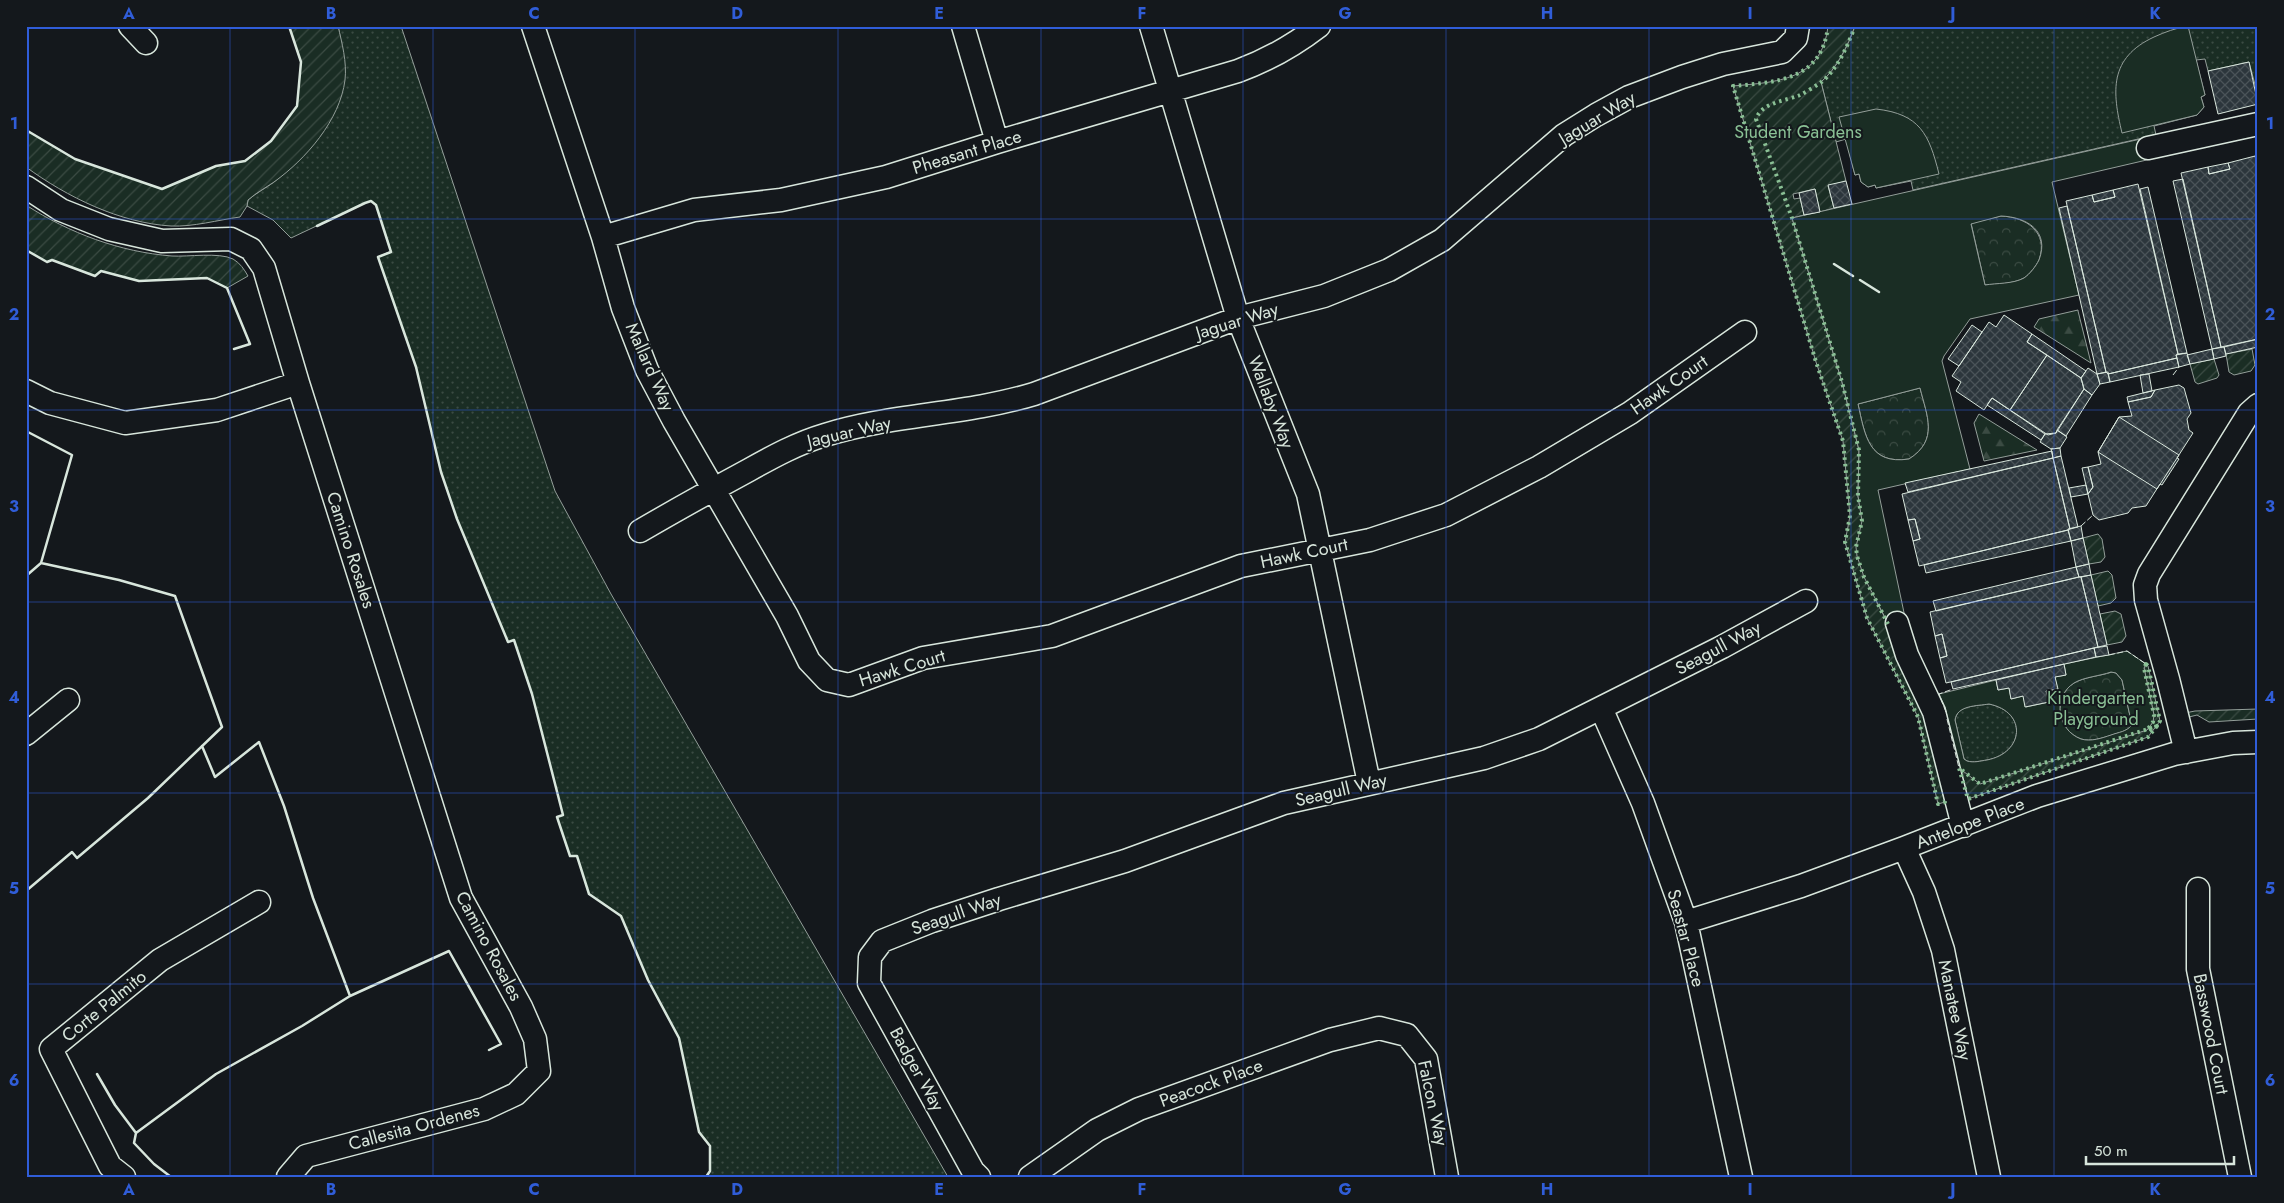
<svg xmlns="http://www.w3.org/2000/svg" width="2284" height="1203" viewBox="0 0 2284 1203" font-family="Jost,sans-serif">
	<style>
		.grass { fill: url(#grass-dots); stroke: #939e99 }
		.forest { fill: url(#forest-firs); stroke: #939e99 }
		.park { fill: url(#park-crowns); stroke: #939e99 }
		.garden { fill: url(#garden-furrows); stroke: #939e99 }
		.pitch { fill: #1a2d24; stroke: #939e99; fill-rule: evenodd }
		.building { fill: url(#building-cross-hatch); stroke: #d8e6dc }
		.lines { fill: none; stroke-linecap: round; stroke-linejoin: round }
		.minor-casing { stroke: #d8e6dc; stroke-width: 25 }
		.minor { stroke: #14181c; stroke-width: 22 }
		.hedge { stroke: #8ac095; stroke-width: 4; stroke-dasharray: 2.5 4; stroke-linecap: butt }
		.fence { stroke: #d8e6dc; stroke-width: 1; stroke-dasharray: 6 2.5; stroke-linecap: butt }
		.wall { stroke: #d8e6dc; stroke-width: 2.5 }
		.grid { fill: none; stroke: #305dd8; stroke-width: 1; stroke-opacity: 0.55 }
		.labels { text-anchor: middle; dominant-baseline: central; stroke-width: 4; stroke-linejoin: round; paint-order: stroke }
		.street-label { font-size: 18px; fill: #d8e6dc; stroke: #14181c }
		.park-label { font-size: 18px; fill: #8ac095; stroke: #14181c }
		.neatline { fill: none; stroke: #305dd8; stroke-width: 2 }
		.grid-label { font-size: 16px; text-anchor: middle; font-weight: bold; fill: #305dd8 }
	</style>
	<defs>
		<pattern id="grass-dots" width="8" height="8" patternUnits="userSpaceOnUse" patternTransform="scale(1.25)"><rect width="8" height="8" fill="#1a2d24"/><path d="M2 2h.1M6 6h.1" fill="none" stroke="#3b4b43" stroke-width="1.8" stroke-linecap="round"/></pattern>
		<pattern id="forest-firs" width="22" height="20" patternUnits="userSpaceOnUse" patternTransform="scale(1.25)"><rect width="22" height="20" fill="#1a2d24"/><path d="M5 1l3.5 6h-7zM16 11l3.5 6h-7z" fill="#3b4b43"/></pattern>
		<pattern id="park-crowns" width="20" height="18" patternUnits="userSpaceOnUse" patternTransform="scale(1.25)"><rect width="20" height="18" fill="#1a2d24"/><path d="M2 6a3 3 0 1 1 6 0M12 15a3 3 0 1 1 6 0" fill="none" stroke="#3b4b43"/></pattern>
		<pattern id="garden-furrows" width="10" height="10" patternUnits="userSpaceOnUse" patternTransform="scale(1.25)"><rect width="10" height="10" fill="#1a2d24"/><path d="M-1 1l2-2M0 10L10 0M9 11l2-2" fill="none" stroke="#3b4b43"/></pattern>
		<pattern id="building-cross-hatch" width="8" height="8" patternUnits="userSpaceOnUse" patternTransform="scale(1.25)"><rect width="8" height="8" fill="#2c363c"/><path d="M0 0l8 8M0 8l8-8" fill="none" stroke="#4a5358"/></pattern>
	</defs>
	<rect width="100%" height="100%" fill="#14181c"/>
	<!-- grass -->
	<path class="grass" d="M338,26H401L555,491L611,594L948,1177H706L710,1171V1146L699,1132L679,1038L648,980L621,916L589,894L577,856H570L557,817L563,815L532,694L514,640L508,642L457,519L441,472L416,367L378,257L391,251L376,205L371,201L365,203L291,238L273,220L247,206L248,200C256,193 266,188 274,182C283,175 291,166 299,158C340,117 351,84 338,26Z
		M1855,26H2258V96L2249,62L2208,71L2205,59L2196,60L2205,95L2201,97L2204,107L2197,115L2154,126L2156,135L1913,190L1911,181L1876,188L1875,185L1868,187L1861,182L1859,174L1855,175L1846,139L1836,142L1821,82C1837,68 1848,46 1855,26Z
		M1989,704C2028,712 2024,753 1987,760C1980,761 1974,763 1967,761L1964,759L1955,720C1957,705 1977,706 1989,704Z"/>
	<!-- forest -->
	<path class="forest" d="M2078,310V311L2091,363L2034,327L2039,319Z
		M1979,414L2037,450L1984,461L1974,423Z"/>
	<!-- park -->
	<path class="park" d="M2001,216C2026,217 2049,232 2039,260C2036,266 2030,274 2024,278C2013,284 1997,284 1985,285L1971,223Z
		M1920,388C1927,416 1939,440 1909,459C1869,465 1865,436 1858,404Z
		M2112,672L2116,673L2122,680L2132,725C2126,732 2120,732 2112,735C2102,738 2091,742 2081,739C2057,730 2052,697 2074,683C2084,677 2100,676 2112,672Z"/>
	<!-- garden -->
	<path class="garden" d="M289,26H338C342,43 347,62 345,80C340,120 306,159 274,182C265,188 256,193 248,200L247,206L240,217C218,220 193,227 171,226C120,223 67,197 26,167V130L75,159L162,189L216,166L245,161L271,141L297,106L301,62Z
		M1828,26H1855C1847,47 1837,68 1821,82L1846,181L1828,186L1834,208L1820,212L1815,189L1793,194L1794,199L1800,198L1804,215L1792,218L1842,382L1859,450L1858,496L1877,603L1889,625L1921,704L1945,802L1938,804L1918,717L1867,618L1845,542L1850,516L1843,441L1816,362L1733,86C1776,82 1822,81 1828,26Z
		M26,205C69,233 120,252 172,256C188,257 219,252 233,259C240,263 244,269 248,276L227,288L207,278L139,281L101,271L95,276L52,260L47,262L26,250Z
		M2252,349L2255,365L2251,371L2234,375L2229,372L2226,354Z
		M2214,359L2219,375L2217,378L2198,384L2195,382L2190,364Z
		M2098,534L2102,539L2105,557L2101,562L2089,564L2083,538Z
		M2108,571L2112,575L2116,598L2111,603L2098,606L2091,575Z
		M2115,611L2121,614L2126,636L2122,642L2107,645L2100,614Z
		M2146,664L2148,666L2160,721L2148,737L1968,799L1959,768L2147,730L2153,722L2154,715L2144,668Z
		M2258,709V719L2209,722L2197,715L2189,717L2185,713L2195,711Z"/>
	<!-- pitch -->
	<path class="pitch" d="M2188,26L2205,95L2201,97L2204,107L2197,115L2122,133C2112,91 2109,58 2154,37C2165,32 2176,28 2188,26Z
		M1876,109C1920,114 1929,134 1939,174L1876,188L1875,185L1868,187L1861,182L1859,174L1855,175L1839,117Z
		M2145,138L2151,159L2052,182L2079,295L1970,319L1944,356L1942,361L1970,469L1878,490L1906,622L1889,625L1864,577L1857,556L1856,547L1862,521L1858,496L1859,450L1842,382L1792,218ZM2001,216C2027,217 2050,231 2039,260C2036,266 2030,274 2024,278C2013,284 1997,283 1985,285L1971,224ZM1920,388C1927,416 1939,440 1909,459C1869,465 1865,436 1858,404Z
		M2127,651L2146,664L2144,668L2154,715L2153,722L2147,730L1980,784L1959,768L1945,707L1939,694L1996,680L1998,690L2009,688L2011,699L2023,696L2026,707L2049,702L2046,691L2057,689L2055,677L2066,675L2064,664ZM2111,672L2116,673L2122,680L2132,725C2126,732 2119,732 2111,735C2102,738 2091,742 2081,739C2057,730 2052,697 2074,683C2084,677 2100,676 2111,672ZM1989,704C2028,712 2024,753 1987,760C1980,761 1974,763 1967,761L1964,759L1955,720C1957,705 1977,706 1989,704Z"/>
	<!-- building -->
	<path class="building" d="M2249,62L2258,104L2218,114L2208,71Z
		M2255,156L2258,169V339L2221,347L2181,173L2208,167L2209,174L2230,169L2228,163Z
		M2228,163L2230,169L2209,174L2208,167Z
		M2183,179L2221,347L2212,349L2173,181Z
		M1846,181L1852,204L1834,208L1828,185Z
		M2138,184L2178,354L2176,355L2177,358L2108,374L2106,372L2066,201L2092,195L2094,202L2115,197L2113,190Z
		M2148,187L2187,353L2178,354L2140,189Z
		M1815,189L1820,212L1804,215L1799,193Z
		M2113,190L2115,197L2094,202L2092,195Z
		M2067,206L2106,372L2097,374L2059,208Z
		M2004,315L2032,334L2027,342L2047,355L2010,410L1992,398L1984,410L1956,391L1961,382L1952,376L1989,322L1996,327Z
		M1972,325L1982,332L1959,366L1948,359Z
		M2032,334L2086,371L2081,378L2027,342Z
		M2258,339V347L2226,354L2224,347Z
		M2224,347L2226,356L2214,359L2212,349Z
		M2212,349L2214,359L2190,364L2187,355Z
		M2187,353L2190,364L2179,367L2176,355Z
		M2047,355L2081,378L2084,389L2056,433L2048,435L2010,410Z
		M2177,358L2179,367L2110,382L2108,374Z
		M2088,368L2097,374L2100,384L2092,395L2084,389L2081,378Z
		M2108,372L2110,382L2100,384L2097,374Z
		M2149,374L2152,391L2143,393L2140,375Z
		M2179,385L2184,388L2191,413L2187,419L2189,430L2193,433L2177,458L2179,459L2162,485L2160,484L2146,506L2132,508L2128,513L2099,520L2093,515L2088,494L2093,487L2088,467L2101,464L2098,452L2119,417L2132,416L2128,402L2151,397L2155,390Z
		M2084,389L2092,395L2066,436L2057,430Z
		M2155,390L2151,397L2128,402L2127,397Z
		M1992,398L2045,434L2041,440L1987,405Z
		M2119,417L2179,455L2157,489L2098,452Z
		M2057,430L2067,437L2060,448L2051,449L2040,442L2045,434L2056,433Z
		M2060,448L2061,456L2053,458L2051,449Z
		M2052,451L2053,458L1908,492L1905,483Z
		M2061,456L2078,527L2070,529L2053,458Z
		M2053,458L2070,529L2068,530L1919,566L1913,541L1920,539L1915,519L1908,520L1902,494Z
		M2088,467L2093,487L2088,494L2082,468Z
		M2086,485L2088,494L2071,497L2069,488Z
		M1915,519L1920,539L1913,541L1908,520Z
		M2081,526L2083,538L2071,541L2068,529Z
		M2068,530L2071,541L1926,573L1924,565Z
		M2083,538L2089,564L2076,567L2071,541Z
		M2089,564L2091,575L2079,577L2076,567Z
		M2076,567L2079,577L1936,611L1933,601Z
		M2091,575L2107,645L2098,647L2081,577Z
		M2079,577H2081L2098,647L1946,683L1940,658L1947,656L1942,634L1935,636L1930,612Z
		M1942,634L1947,656L1940,658L1935,636Z
		M2107,646L2109,655L2096,657L2094,648Z
		M2094,648L2096,657L1953,689L1951,682Z
		M2064,664L2066,675L2055,677L2058,689L2046,691L2049,702L2025,707L2023,696L2011,699L2009,688L1998,690L1996,680Z"/>
	<g class="lines">
		<!-- minor casing -->
		<g class="minor-casing">
			<path id="minor" d="M130,26L146,43
				M533,26L603,237L623,308L647,370L674,421L787,616L809,661L827,680L849,685L923,658L1052,636L1241,566L1370,540L1446,515L1539,467L1630,413L1745,332
				M963,26L997,142
				M1151,26L1238,318L1308,494L1369,783
				M2148,148L2258,124
				M26,187L61,210L109,229L162,241L231,239L251,249L264,268L298,383L461,898L521,1007L535,1039L539,1071L516,1094L484,1109L306,1156L288,1177
				M603,237L694,210L781,200L886,177L997,142L1238,71C1268,60 1293,46 1319,26
				M26,391L50,403L125,423L217,410L298,383
				M640,531C676,510 712,490 749,470C774,456 798,443 825,435C892,414 965,415 1034,394L1238,318L1324,296L1389,270L1442,240L1564,135L1596,115L1629,97L1682,77L1723,64L1782,52L1796,38L1798,26
				M1897,623L1907,655L1934,712L1963,826
				M1601,708L1643,803L1686,922L1741,1177
				M26,734L68,700
				M2186,752L2168,679L2146,600L2145,585L2149,574L2249,413L2258,405
				M1904,848L1924,892L1943,950L1989,1177
				M2198,889V969L2240,1177
				M1686,922L1801,886L1904,848L2037,796L2174,754L2233,743L2258,742
				M124,1177L110,1166L51,1049L160,960L259,902
				M979,1177L973,1171L869,983L870,957L882,941L932,921L999,899L1125,861L1284,803L1484,758L1539,739L1722,647L1806,601
				M1030,1177L1097,1130L1139,1109L1330,1040L1379,1028L1407,1035L1426,1059L1447,1177"/>
		</g>
		<!-- minor -->
		<use href="#minor" class="minor"/>
		<!-- hedge -->
		<path class="hedge" d="M1828,26C1822,81 1776,82 1733,86L1816,362L1843,441L1850,516L1845,542L1867,618L1918,717L1938,804L1945,802V799
			M1855,26C1848,45 1837,71 1820,83C1814,87 1806,92 1800,95C1786,101 1762,102 1756,119L1792,218L1842,382L1859,450L1858,496L1862,521L1856,547L1857,556L1864,577L1888,624
			M2146,664L2148,666L2160,721L2157,726L2147,730L2153,722L2154,715L2144,668Z
			M2157,726L2148,737L1968,799L1959,768L1980,784Z"/>
		<!-- fence -->
		<path class="fence" d="M2173,375L2179,367
			M2081,526L2093,515
			M2109,655L2127,651L2146,664
			M1946,712L1939,694L1953,689
			M1947,719L1959,768"/>
		<!-- wall -->
		<path class="wall" d="M26,130L75,159L162,189L216,166L245,161L271,141L297,106L301,62L289,26
			M317,226L365,203L371,201L376,205L391,252L378,257L416,367L441,472L457,519L508,642L514,640L532,694L563,815L557,817L570,856H577L589,894L621,916L648,980L679,1038L699,1132L710,1146V1171L706,1177
			M26,250L47,262L52,260L95,276L101,271L139,281L207,278L227,288L250,344L234,349
			M1834,264L1853,276
			M1860,280L1879,292
			M26,431L72,455L41,563L26,576
			M202,746L215,777L259,742L284,806L313,898L350,996
			M26,891L72,852L77,858L148,798L222,727L175,596L119,580L41,563
			M97,1074L115,1105L136,1133L134,1143L154,1164L171,1177
			M136,1133L216,1074L302,1026L350,996L449,951L501,1044L489,1050"/>
	</g>
	<!-- grid -->
	<path class="grid" d="M230,26V1177M433,26V1177M635,26V1177M838,26V1177M1041,26V1177M1243,26V1177M1446,26V1177M1649,26V1177M1851,26V1177M2054,26V1177M26,219H2258M26,410H2258M26,602H2258M26,793H2258M26,984H2258"/>
	<g class="labels">
		<!-- street labels -->
		<g class="street-label">
			<text transform="translate(1597 118) rotate(-31)">Jaguar Way</text>
			<text transform="translate(967 152) rotate(-17)">Pheasant Place</text>
			<text transform="translate(1237 321) rotate(-17)">Jaguar Way</text>
			<text transform="translate(650 367) rotate(66)">Mallard Way</text>
			<text transform="translate(1669 385) rotate(-35)">Hawk Court</text>
			<text transform="translate(1271 402) rotate(69)">Wallaby Way</text>
			<text transform="translate(849 432) rotate(-13)">Jaguar Way</text>
			<text transform="translate(351 550) rotate(72)">Camino Rosales</text>
			<text transform="translate(1304 553) rotate(-12)">Hawk Court</text>
			<text transform="translate(1718 648) rotate(-28)">Seagull Way</text>
			<text transform="translate(902 668) rotate(-17)">Hawk Court</text>
			<text transform="translate(1341 790) rotate(-13)">Seagull Way</text>
			<text transform="translate(1970 823) rotate(-21)">Antelope Place</text>
			<text transform="translate(956 914) rotate(-19)">Seagull Way</text>
			<text transform="translate(1686 938) rotate(75)">Seastar Place</text>
			<text transform="translate(489 946) rotate(62)">Camino Rosales</text>
			<text transform="translate(104 1006) rotate(-39)">Corte Palmito</text>
			<text transform="translate(1955 1010) rotate(78)">Manatee Way</text>
			<text transform="translate(2211 1034) rotate(79)">Basswood Court</text>
			<text transform="translate(917 1069) rotate(61)">Badger Way</text>
			<text transform="translate(1211 1083) rotate(-20)">Peacock Place</text>
			<text transform="translate(1433 1103) rotate(78)">Falcon Way</text>
			<text transform="translate(414 1127) rotate(-15)">Callesita Ordenes</text>
		</g>
		<!-- park labels -->
		<g class="park-label">
			<text x="1798" y="132">Student Gardens</text>
			<text x="2096" y="698">Kindergarten<tspan x="2096" dy="21">Playground</tspan></text>
		</g>
	</g>
	<!-- border -->
	<rect width="2284" height="1203" fill="none" stroke="#14181c" stroke-width="55"/>
	<!-- scale -->
	<path d="M2086 1156v8h148v-8" fill="none" stroke="#d8e6dc" stroke-width="2.5"/>
	<text x="2094" y="1156" font-size="15" fill="#d8e6dc" stroke="#14181c" stroke-width="4" paint-order="stroke">50 m</text>
	<rect x="28" y="28" width="2228" height="1148" class="neatline"/>
	<g class="grid-label">
		<text x="129" y="19">A</text>
		<text x="331" y="19">B</text>
		<text x="534" y="19">C</text>
		<text x="737" y="19">D</text>
		<text x="939" y="19">E</text>
		<text x="1142" y="19">F</text>
		<text x="1345" y="19">G</text>
		<text x="1547" y="19">H</text>
		<text x="1750" y="19">I</text>
		<text x="1953" y="19">J</text>
		<text x="2155" y="19">K</text>
		<text x="14" y="129">1</text>
		<text x="2270" y="129">1</text>
		<text x="14" y="320">2</text>
		<text x="2270" y="320">2</text>
		<text x="14" y="512">3</text>
		<text x="2270" y="512">3</text>
		<text x="14" y="703">4</text>
		<text x="2270" y="703">4</text>
		<text x="14" y="894">5</text>
		<text x="2270" y="894">5</text>
		<text x="14" y="1086">6</text>
		<text x="2270" y="1086">6</text>
		<text x="129" y="1195">A</text>
		<text x="331" y="1195">B</text>
		<text x="534" y="1195">C</text>
		<text x="737" y="1195">D</text>
		<text x="939" y="1195">E</text>
		<text x="1142" y="1195">F</text>
		<text x="1345" y="1195">G</text>
		<text x="1547" y="1195">H</text>
		<text x="1750" y="1195">I</text>
		<text x="1953" y="1195">J</text>
		<text x="2155" y="1195">K</text>
	</g>
</svg>
